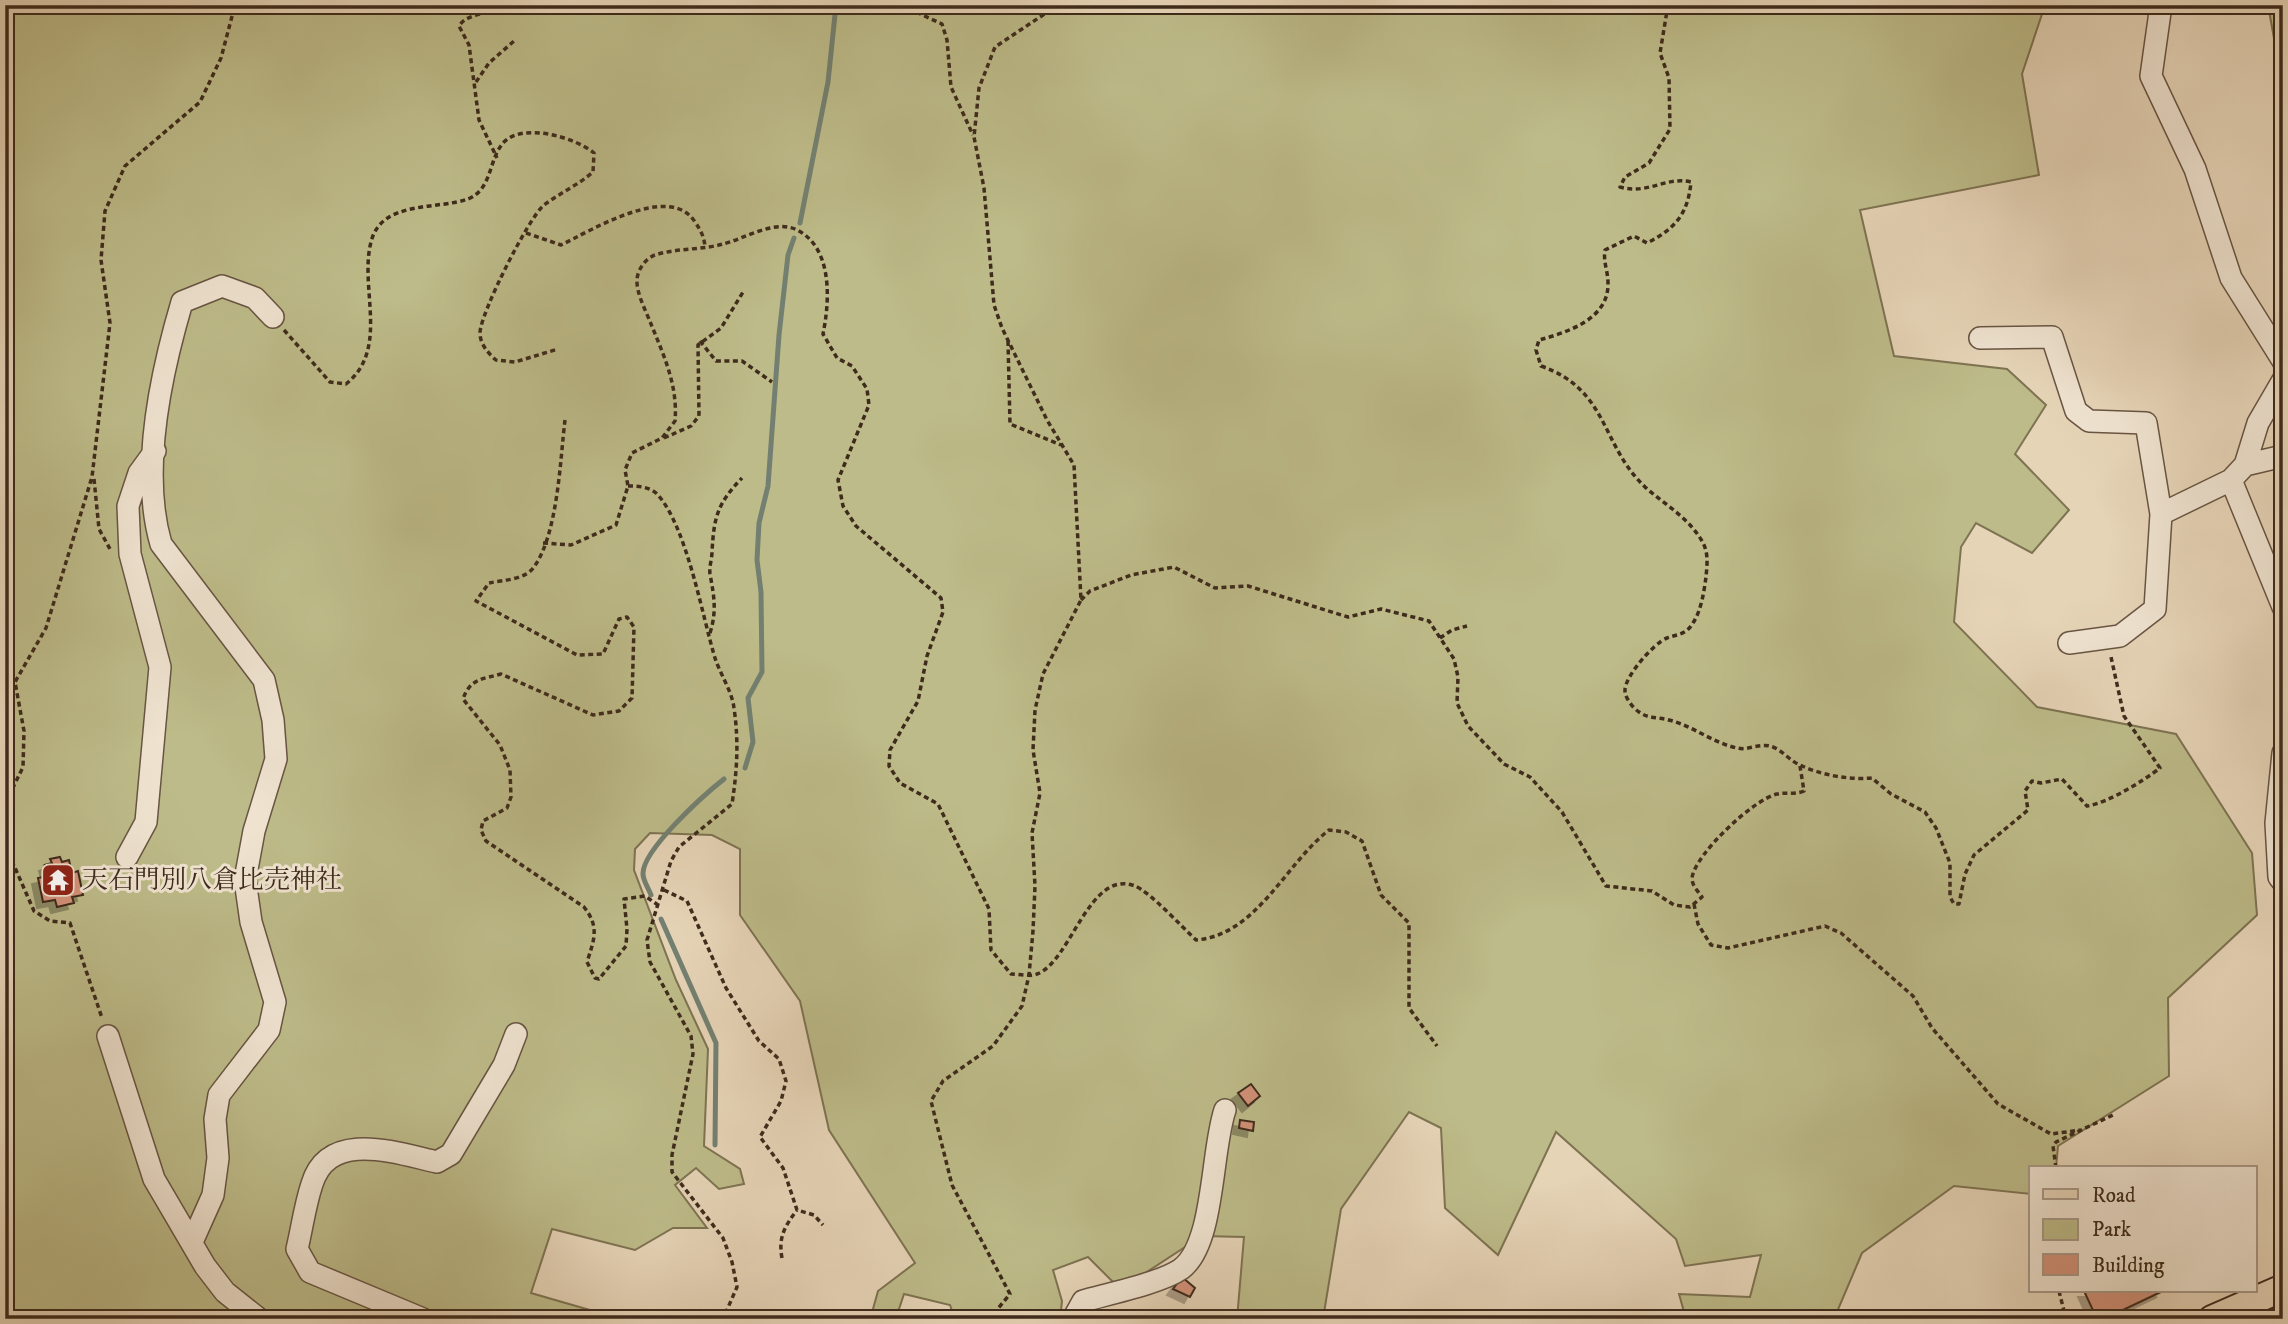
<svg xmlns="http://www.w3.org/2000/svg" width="2288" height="1324" viewBox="0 0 2288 1324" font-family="'IM FELL DW Pica','Noto Serif JP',serif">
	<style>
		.green { fill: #bdbb89; stroke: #7e7352; stroke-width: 2 }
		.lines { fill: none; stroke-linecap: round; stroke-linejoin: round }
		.stream { stroke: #738071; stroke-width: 5 }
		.building { fill: #d3927a; stroke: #3e2b1c; stroke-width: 2; filter: url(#shadow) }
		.minor-casing { stroke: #685543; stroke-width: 24 }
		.major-casing { stroke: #3e2b1c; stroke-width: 30 }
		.path { stroke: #3e2b1c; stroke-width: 3.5; stroke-dasharray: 5 3.5; stroke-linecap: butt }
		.minor { stroke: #efe3d0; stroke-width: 21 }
		.major { stroke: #e6d4b7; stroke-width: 26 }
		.labels { text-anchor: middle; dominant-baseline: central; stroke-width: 6; stroke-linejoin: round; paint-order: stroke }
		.poi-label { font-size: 26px; fill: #3e2b1c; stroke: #efe3d0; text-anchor: start }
	</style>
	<defs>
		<filter id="shadow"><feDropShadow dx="-6" dy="6" stdDeviation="0" flood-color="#0004"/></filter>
	</defs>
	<rect width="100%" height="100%" fill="#e6d4b7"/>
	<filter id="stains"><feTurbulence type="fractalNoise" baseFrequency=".00286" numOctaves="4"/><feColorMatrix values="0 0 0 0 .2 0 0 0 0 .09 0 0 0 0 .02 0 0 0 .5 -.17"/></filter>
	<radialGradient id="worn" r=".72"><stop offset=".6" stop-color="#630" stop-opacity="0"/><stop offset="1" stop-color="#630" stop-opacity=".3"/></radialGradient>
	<!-- green -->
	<path class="green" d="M5,5H2045L2022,74L2039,175L1860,210L1894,356L2007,369L2046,405L2015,454L2069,510L2032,553L1976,523L1961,547L1954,622L2037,707L2176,734L2252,853L2257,915L2168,998L2169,1076L2058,1146L2056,1168H2031V1194L1954,1186L1862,1253L1834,1319H1686L1679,1294L1750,1297L1761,1255L1685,1266L1676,1239L1556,1132L1498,1255L1445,1208L1441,1128L1409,1112L1341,1209L1323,1319H1237L1244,1237L1202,1236L1133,1281L1113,1282L1088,1257L1053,1270L1062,1301L1060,1319H955L950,1305L904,1294L899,1309L883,1319L873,1309L878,1291L915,1263L829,1130L800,1001L740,915V849L712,835L650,833L635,849L634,870L676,980L708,1049L704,1146L740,1169L744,1184L719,1189L696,1168L675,1185L707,1228H673L635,1250L552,1229L531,1293L621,1319H5Z
		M2268,5H2283V43L2275,44Z"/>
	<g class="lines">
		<!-- stream -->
		<path class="stream" d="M800,223L828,82L836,5
			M745,768L753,742L748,698L762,672L761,592L757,560L759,523L768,486L779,335L788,255L794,238
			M651,895C649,889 643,881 643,874C642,850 705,794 724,779
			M661,919L716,1043L715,1145"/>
	</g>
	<!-- building -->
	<path class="building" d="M60,857L62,862L69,860L72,873L78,871L83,895L72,897L74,903L57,907L55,900L43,902L38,878L48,876L45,865L52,863L50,859Z
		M1251,1084L1260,1096L1248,1106L1238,1093Z
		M1240,1120L1254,1122L1253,1131L1239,1128Z
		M1182,1277L1195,1288L1190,1297L1173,1289Z
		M2084,1291H2163L2104,1319H2097Z"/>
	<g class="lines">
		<!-- minor casing -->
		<g class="minor-casing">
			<path id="minor" d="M2161,5L2151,76L2195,169L2231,278L2283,361
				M1980,338L2052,337L2076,411L2089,421L2146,423L2161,514
				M2245,465L2283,456
				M2231,480L2283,607
				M2069,643L2120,636L2155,609L2161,514L2231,480L2245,465L2258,423L2283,380
				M2283,753L2276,823L2279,877L2283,882
				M127,857L146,822L160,667L130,554L128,506L139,473L155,451
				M108,1036L154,1179L205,1266L225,1292L259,1319
				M192,1242L213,1195L218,1158L215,1119L219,1095L269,1030L275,1002L251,922L245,880L254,831L276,759L273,720L264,680L161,544C140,472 161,373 182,302L222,286L255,298L273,317
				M423,1319L310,1272L297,1249C302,1228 305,1205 312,1184C329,1129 396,1153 437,1162L451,1154L504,1065L516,1034
				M1073,1319L1083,1301C1108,1294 1161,1283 1181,1269C1215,1244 1211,1150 1225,1110"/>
		</g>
		<!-- major casing -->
		<g class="major-casing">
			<path id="major" d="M2212,1319L2283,1288"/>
		</g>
		<!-- path -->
		<path class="path" d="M494,5C485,17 467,13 459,26L469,45L479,120L497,158
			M901,5L942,24L947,40L951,87L973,135
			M1668,5L1660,53L1669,78L1670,129L1649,163L1625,177L1620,187C1648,195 1666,176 1691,182C1688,214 1675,229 1647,243L1634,236L1605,250C1603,262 1608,271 1608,283C1609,319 1568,332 1539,340L1536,350L1541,366C1609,390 1600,444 1645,487C1665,505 1688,517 1702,541C1709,553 1707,565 1706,577C1704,592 1701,611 1693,623C1686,635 1678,634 1667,638C1654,643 1624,677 1625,691C1625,698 1633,708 1639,712C1649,719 1658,717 1669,720C1693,726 1713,743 1737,748C1749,751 1760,742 1773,747C1783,751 1790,761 1800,765C1821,775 1848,780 1872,778L1891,794L1925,812L1936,828L1950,863V897L1954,904H1959L1965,874L1974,855L2028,810L2025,791L2032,781L2041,783L2062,779L2087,806C2108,803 2143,781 2160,768L2124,716L2111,657
			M476,82L489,63L514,41
			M526,233L561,245C592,230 670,182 695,222C701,231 704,236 705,247
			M284,330L330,382L346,384C390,349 359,288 371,242C381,200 437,210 468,199C493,189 488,159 504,142C524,122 576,138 594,153L593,172C578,185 560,193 544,205C529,217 480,314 480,333C480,344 488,353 496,360L515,362L558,349
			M700,341L716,361H742L772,382
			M1008,341L1010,424L1061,445
			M565,420C560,461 558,533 534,567C525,580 503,580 489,583L476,601L577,655L603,654L619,619L627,617L634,627L632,698L619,711L593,715L501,674C484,679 470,678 463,699L500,745L510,770L511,797L507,808L483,821L481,830L486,841L584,907C600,927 594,940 587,962L595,978L599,979L626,946L627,929L624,899L645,896L658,905
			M664,438L691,426L699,416L698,345L721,328L743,292
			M94,479L99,529L110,549
			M628,486C639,486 651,487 658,495C687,528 702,615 715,658C720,674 732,691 734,708C739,742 737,771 732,804L679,847L671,861L647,940L650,962L691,1036L693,1054L672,1155V1172L723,1238L732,1262L737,1287L723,1319
			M543,543L571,545L616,525L628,486L625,470L632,453L662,438L675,421C678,386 664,356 651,324C646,311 636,293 637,279C638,269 646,258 655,255C677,248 702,250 723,244C744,239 773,220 795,229C833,246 830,300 823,334L837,358L852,366L867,389L869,405L838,480L843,506L856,526L941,598L943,612L927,656L918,701L890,750L889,766L900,783L938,804L989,909L991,950L1011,974C1018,974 1030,977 1037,974C1071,962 1089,868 1135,886C1150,892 1182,927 1196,940C1257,935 1285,864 1329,830L1346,832L1362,841L1381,895L1409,923V1008L1437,1046
			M1081,600L1090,591L1131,575L1174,567L1215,588L1248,586L1348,617L1381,609L1429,621L1454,659L1458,677L1457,703L1468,726L1504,764L1530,777L1562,812L1606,886L1652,891L1674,905L1690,907L1702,897C1698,891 1692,886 1692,878C1695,854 1754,799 1777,794C1786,792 1795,795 1804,791L1800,766
			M710,633C717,611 714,596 710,574C709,567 712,559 712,552C714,517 717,504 742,478
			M1440,638L1452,630L1467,626
			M5,804L23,767L24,731L15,682L46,628L92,477L110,323L101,260L105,211L125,166L200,102L221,58L235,5
			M5,845L34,911L50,921L70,923L102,1018
			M664,890L687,901L726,988L759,1041L779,1059L786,1081L781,1101L760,1137L783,1168L797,1210L814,1215L823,1225
			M1694,904L1698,924L1711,945L1728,948L1825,926L1841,933L1913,996L1932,1028L1998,1104L2051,1134L2081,1130
			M2056,1168L2053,1146L2056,1142L2115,1114
			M782,1258C778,1237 785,1226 797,1210
			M2059,1291L2066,1319
			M995,1319L991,1317L1010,1294L952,1185L931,1101L943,1081L993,1046L1022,1006L1029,975L1033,931L1035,886L1032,833L1040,793L1033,750L1035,710L1043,674L1081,600L1074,465L1047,420L1002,328L994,305L984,188L974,137L979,88L995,47L1046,13L1053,5"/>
		<!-- minor -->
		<use href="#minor" class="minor"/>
		<!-- major -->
		<use href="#major" class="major"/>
	</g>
	<!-- icons -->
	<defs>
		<g id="temple-square" transform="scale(1.75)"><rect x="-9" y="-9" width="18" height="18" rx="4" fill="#8f2418" stroke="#efe3d0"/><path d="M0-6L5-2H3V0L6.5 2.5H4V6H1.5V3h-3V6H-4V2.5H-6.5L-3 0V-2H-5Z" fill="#fff"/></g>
	</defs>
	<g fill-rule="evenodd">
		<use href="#temple-square" x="58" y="880"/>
	</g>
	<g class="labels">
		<!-- poi labels -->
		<g class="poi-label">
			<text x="82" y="880">天石門別八倉比売神社</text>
		</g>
	</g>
	<!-- margin -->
	<rect width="2288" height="1324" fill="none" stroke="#e6d4b7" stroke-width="28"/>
	<rect x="7" y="7" width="2274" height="1310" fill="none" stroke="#3e2b1c" stroke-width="3.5"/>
	<rect x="14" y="14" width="2260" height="1296" fill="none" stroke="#3e2b1c" stroke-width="2"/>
	<!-- legend -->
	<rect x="2029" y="1166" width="228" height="126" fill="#efe3d0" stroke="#a89988" stroke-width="2"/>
	<rect x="2043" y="1189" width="35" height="10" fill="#e6d4b7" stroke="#a89988" stroke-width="2"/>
	<text x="2092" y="1202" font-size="21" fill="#3e2b1c">Road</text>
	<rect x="2043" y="1219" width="35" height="21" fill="#bdbb89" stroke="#a89988" stroke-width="2"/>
	<text x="2092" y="1236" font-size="21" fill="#3e2b1c">Park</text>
	<rect x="2043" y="1254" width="35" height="21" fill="#d3927a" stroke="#a89988" stroke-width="2"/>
	<text x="2092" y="1272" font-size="21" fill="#3e2b1c">Building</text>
	<rect width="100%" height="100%" filter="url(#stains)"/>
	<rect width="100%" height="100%" fill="url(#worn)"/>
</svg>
